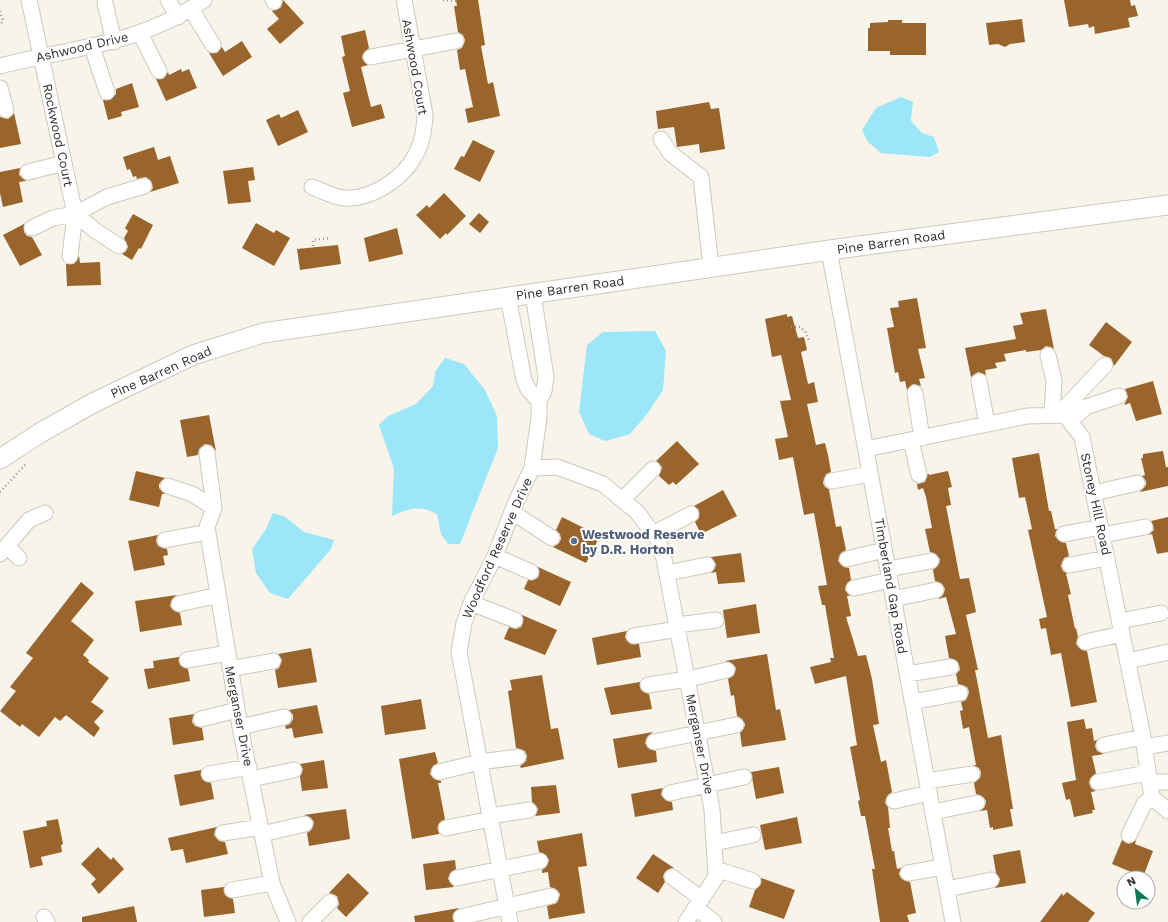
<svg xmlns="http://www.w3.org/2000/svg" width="1168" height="922" viewBox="0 0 1168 922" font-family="'Work Sans',sans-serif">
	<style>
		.water { fill: #9be6f8 }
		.building { fill: #99652d }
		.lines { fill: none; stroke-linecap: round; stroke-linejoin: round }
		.minor-casing { stroke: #ccc9bd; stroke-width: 17 }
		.major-casing { stroke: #ccc9bd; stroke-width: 21 }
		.path { stroke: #99968e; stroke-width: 2.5; stroke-dasharray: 1 3; stroke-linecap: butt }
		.minor { stroke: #fff; stroke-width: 15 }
		.major { stroke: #fff; stroke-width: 19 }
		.service-dot { fill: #5c6f8a; stroke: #fff; stroke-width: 1.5 }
		.labels { text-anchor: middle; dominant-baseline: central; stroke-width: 4; stroke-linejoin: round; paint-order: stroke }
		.street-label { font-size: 13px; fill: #2f2e2a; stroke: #fff }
		.service-label { font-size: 13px; font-weight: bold; fill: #4e5e75; stroke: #fff; text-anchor: start }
	</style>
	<rect width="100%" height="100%" fill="#f8f4e9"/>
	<!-- water -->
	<path class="water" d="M901,97L913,102L911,121L922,133L934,137L939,152L930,157L881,153L868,142L862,130L876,108Z
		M655,331L666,351L663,390L647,414L630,434L605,441L589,434L579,412L587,345L603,332Z
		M445,358L464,364L485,390L497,416L498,448L460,544H448L441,534L437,514C419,505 410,508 392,516L394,469L379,425L388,416L416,404L433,386L435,372Z
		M273,513L285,517L304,532L334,540L331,549L288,599L270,593L256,573L252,549L266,529Z"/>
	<!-- building -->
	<path class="building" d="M283,0L304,23L280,44L267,29L279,19L272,11L281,7Z
		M456,0H478L485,45L481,46L488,84L493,82L500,116L468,123L465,109L473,107L465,69L460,70L458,57L457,50L462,48L465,40L463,35L458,32L454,6H457Z
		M1064,0H1130L1131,6L1135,5L1138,16L1128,18L1130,27L1095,34L1094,26L1089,28L1088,24L1069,27Z
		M1022,19L1025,42L1010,44L1005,47L998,44L989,45L986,23Z
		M888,20H902V23H926V55H890V51H868V28H870V23L888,22Z
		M365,30L369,48L363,54L362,58L368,65L361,67L371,107L381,104L385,118L352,127L343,93L350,91L342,57L345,56L341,36Z
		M242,41L252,57L223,76L209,53H217L222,47L225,52Z
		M181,69L182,72L189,69L197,88L166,101L156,79H163L168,72L169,75Z
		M132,83L139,107L121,112L122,116L108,120L103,100H110L116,94V89Z
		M709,102L711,109L719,108L725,149L700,153L699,144L677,147L674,127L658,129L656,111Z
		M298,110L308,132L278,146L266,120L279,114L281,118Z
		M14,113L21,144L0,148V117L8,119Z
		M473,140L495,151L480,182L454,169L461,156L464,157Z
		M154,147L158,160L170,156L179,183L150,192L153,188L150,180L146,177L137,179L136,176L133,177L130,169L127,170L123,157Z
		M253,167L255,180L248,181L251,202L228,204L223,171Z
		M20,168L19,175L26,181L19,182L23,202L3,207L0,193V172Z
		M444,193L466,216L447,235L446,233L440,239L416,215L427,205L429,208Z
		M479,213L489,222L480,233L469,224Z
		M133,214L153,225L141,249L139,248L132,260L122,254L126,251L128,247L124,238L128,231L125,228Z
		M256,223L274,233L276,230L290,238L274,266L242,248Z
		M24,224V232L27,236L32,237L42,255L20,266L3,235Z
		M397,228L403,254L369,262L364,238Z
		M338,245L341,264L300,270L297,249Z
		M79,256L80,263L100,262L101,285L67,286L66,264H74Z
		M917,298L926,348L918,349L925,378L919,379L921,386L913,384L907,390L905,381L900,382L898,372L895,373L887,328L894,327L890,308L899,307L898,301Z
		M1046,309L1054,349L1046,346L1041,350L1026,352V350L1004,354L1006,361L995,363L997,368L985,370L986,375L978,372L971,377L965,348L1016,339L1013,326L1023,324L1020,313Z
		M787,314V317L792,316L798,338L804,337L807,350L801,352L808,384L814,382L818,402L807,404L816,445L825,443L828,455L831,472L826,474L823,483L825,487L830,490H829L836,527L841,526L846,550L841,553L838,561L844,567L849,568L851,580L846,585L845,590L850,596H847L851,616L846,617L858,656L866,655L872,679L879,724L873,725L881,762L886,760L892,792L888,795L885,803L888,807L890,828H888L892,851H894L897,869L901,868L899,874L901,878L910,882L916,913L907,915L909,922H880L872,869H875L865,816H861L858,801L860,800L850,747L857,745L846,676L815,684L810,667L831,662L830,658H834L825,605H822L818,586L827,585L814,513L804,515L793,457L779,460L775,439L788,437L780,401L791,400L781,355L772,357L765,319Z
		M1106,322L1132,342L1114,366L1111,358L1104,356L1089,345Z
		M1153,381L1162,414L1136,421L1130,403L1124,405L1128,397L1125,389Z
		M209,415L216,451L211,445L205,444L199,449L198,455L187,457L180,420Z
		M677,441L699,464L676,485L673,482L669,485L659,476L662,467L656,461Z
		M1163,451L1166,467H1168V486L1140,492L1146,485V481L1142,476L1145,475L1141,458H1143V454Z
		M1039,453L1049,511H1051L1055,529H1057L1055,536L1061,542L1066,543L1069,556L1064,558L1061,566L1063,571L1068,574H1066L1071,594L1068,595L1075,629L1076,628L1078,637L1076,644L1082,650L1087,651L1097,702L1071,707L1061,653L1051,655L1046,628L1041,629L1039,619L1047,617L1028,530L1032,529L1025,497L1019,498L1012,458Z
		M136,471L165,478L159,484V488L165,494H162L159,507L129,500Z
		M948,471L952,487L948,488L951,505L946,506L960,579L969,578L976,612L966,615L978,670H975L988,738L1001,735L1013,809H1010L1013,826L993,830V827L990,828L987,810L980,811L985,806L986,801L983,797L976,794L974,783L980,778L981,772L979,768L973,765H976L969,727L963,729L960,711L963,710L961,702L966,700L969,692L967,687L958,684L956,674L960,670L958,662L949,658L945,636L956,634L946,597L938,599L942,596L945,589L942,584L935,581L933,570L939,564L940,559L934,553L930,552L925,529L932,528L926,497L923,488L918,490L917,484L925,482L928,473L929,475Z
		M723,490L737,516L701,534L695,522L699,518V510L694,506Z
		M562,517L600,536L586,563L553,547L559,543L561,539L560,534L556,530Z
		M1168,517V552L1157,554L1152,534L1148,535L1154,530L1151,521Z
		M158,535L156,541L158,546L167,549L168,555L163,556L165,565L134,571L128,541Z
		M741,553L745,582L718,584L716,572L711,573L715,568L716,564L711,557Z
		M538,567L571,582L560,606L524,589L528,580L536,579L539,576Z
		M81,582L94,593L71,621L94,640L83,655L89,660L88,662L109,678L91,702L104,711L94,722L100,728L94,737L66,715L60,721L55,717L39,737L22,724L20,727L0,711L16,691L10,687L33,658L26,653Z
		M177,595L173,598L170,606L173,610L180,613L182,625L140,632L135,601Z
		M756,604L760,633L727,638L723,610Z
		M522,615L557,630L545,655L504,639L509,627L516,629L521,627L523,623Z
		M627,631L625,637L627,641L631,644H639L641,657L597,665L592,638Z
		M311,648L317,682L278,688L275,670L279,668L282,660L278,654Z
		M767,654L776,710L780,709L786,740L742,747L740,733L744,728L745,724L742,719L737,716L734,695L731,696L728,679L733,676L736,668L733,664L725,661Z
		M179,657L180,665L188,669L190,681L148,689L144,669L154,668L153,661Z
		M542,675L551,729L558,728L564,759L521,768L520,766L526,761L527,756L525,751L516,748L508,691L512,690L510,680Z
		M640,682L641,690L649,694L652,709L611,715L604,688Z
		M421,699L426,729L385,735L381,706Z
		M317,705L323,733L294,738L292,728L286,729L285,726L290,724L293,719V715L289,710Z
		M194,714L192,722L195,726L202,728L204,740L173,745L169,718Z
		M1084,719L1086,729L1092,728L1094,741L1097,740L1095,746L1097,751L1104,754L1092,756L1096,773L1090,779L1089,783L1091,788L1096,791L1091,792L1095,810H1092L1093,813L1074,817L1070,799L1066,800L1062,783L1076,780L1067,722Z
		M653,732L648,736L645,743L648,748L656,751L657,762L618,768L613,739Z
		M435,752L438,763L433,766L430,774L433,778L441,781V783H438L445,819L438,825L439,834L412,839L399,759Z
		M324,760L328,788L302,791L300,777L303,769L300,764Z
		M779,767L784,793L756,799L751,772Z
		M201,770L202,779L211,783L214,799L180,806L174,775Z
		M556,785L560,813L535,816L538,809L532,802L531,787Z
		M663,788L661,795L667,801L672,802L673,810L635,817L631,794Z
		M346,809L350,839L309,846L307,833L311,830L314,822L311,818L304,815Z
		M797,817L802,843L765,850L760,825Z
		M58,819L63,844L61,845L62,852L41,857L43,865L30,868L23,831L47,826L46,821Z
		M217,827L214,835L219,841L225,842L228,854L186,863L183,849L171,851L168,838Z
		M582,833L587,866L578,867L585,913L549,919L547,906L557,903L560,894L557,890L550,887L548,872L542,873V870L546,867L549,860L546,855L539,852L537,841Z
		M1122,840L1129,844L1136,840L1135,844L1153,851L1143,877L1112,864Z
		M98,847L111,860L113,857L124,869L99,894L91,884L96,879L81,864Z
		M1020,850L1026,883L995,888L999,883L1000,879L996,873L993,855Z
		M653,854L674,868L669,869L665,872L663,876L665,882L658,893L636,878Z
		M455,860L456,869L451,872L448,879L454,887L426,890L423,864Z
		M348,873L369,893L346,917L337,908L339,904L337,896L329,893Z
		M761,878L795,890L784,919L749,907L755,890L761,884Z
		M224,887L225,895L233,899L235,913L204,917L201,890Z
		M1067,892L1095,913L1088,922H1040L1062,893L1063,896Z
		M134,906L137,922H82V917Z
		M459,908L453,914L454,922H415L414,916Z"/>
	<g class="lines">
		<!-- minor casing -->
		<g class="minor-casing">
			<path id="minor" d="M29,0L75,214L70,256
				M168,0L178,17
				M273,0L274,2
				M105,3L114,42
				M191,9L213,45
				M140,33L159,71
				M92,47L107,92
				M371,57L456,41
				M0,66C74,47 139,45 204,0
				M0,88L6,110
				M661,139L670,153L701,177L711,268
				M28,172L64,163
				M312,187C321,190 333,197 344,198C372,200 404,178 416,154C423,141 424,129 425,115L404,0
				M75,214L96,231L119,246
				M32,228L53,218L75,214L107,197L144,186
				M829,250L953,922
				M508,297L524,380L528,389L539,401
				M1048,355L1054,381L1052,415
				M979,381L987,424
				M915,393L922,438
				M1058,415L1105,365
				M1070,421L1086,407L1119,396
				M911,440L919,475
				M866,449L1027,416L1065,415L1082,437L1142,732L1152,797
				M207,453L214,508L207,527L240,727L272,883L288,922
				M532,468L557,467L603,484L637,512L658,540L664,559L712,809L716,877L686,922
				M832,481L870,474
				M168,486L192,494L214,508
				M1094,493L1137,483
				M623,499L653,469
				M512,512L552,538
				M653,534L691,514
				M1064,534L1101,527
				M1102,535L1145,527
				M165,540L208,532
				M7,546L19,558
				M0,554L29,520L45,513
				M495,556L531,572
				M847,559L884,550
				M1070,565L1107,558
				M888,569L931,561
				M667,573L707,565
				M854,588L890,580
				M893,599L936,590
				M471,603L515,620
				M179,604L218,595
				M1120,621L1161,613
				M677,625L716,620
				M634,636L678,629
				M1085,642L1122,634
				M187,660L228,653
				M1128,661L1168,652
				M230,669L273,661
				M907,674L951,667
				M648,685L688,679L727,670
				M912,702L960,693
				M201,719L237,710
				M240,727L284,717
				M654,742L736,725
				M1104,745L1143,737
				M1145,747L1168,743
				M439,772L480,762L518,757
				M209,774L249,767
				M251,779L294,770
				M927,781L972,774
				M1098,782L1148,773
				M1149,782H1168
				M670,793L744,777
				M1152,797L1168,811
				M894,801L929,793
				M933,812L977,803
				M490,816L529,810
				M446,828L491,819
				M223,833L261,827
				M262,834L305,824
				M1129,835L1144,804L1152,797
				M714,843L753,835
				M716,869L753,881
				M908,873L943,867
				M672,877L702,899
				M457,878L540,861
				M947,889L991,880
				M232,890L272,883
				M696,908L714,922
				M44,917L47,922
				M461,917L551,896
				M310,922L330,902
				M510,922L459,652L464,623L471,603L495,556L515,504L532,468L539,418V401L544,391L546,377L533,294"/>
		</g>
		<!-- major casing -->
		<g class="major-casing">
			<path id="major" d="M0,459L40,433L93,403L193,355L263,333L837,249L1168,205"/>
		</g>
		<!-- path -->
		<path class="path" d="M443,0L456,1
			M0,11L3,20L0,26
			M313,246V240L329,238
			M791,327H800L805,331L810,342
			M0,492L27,463"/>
		<!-- minor -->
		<use href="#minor" class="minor"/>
		<!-- major -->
		<use href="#major" class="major"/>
	</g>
	<!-- markers -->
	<circle class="service-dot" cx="574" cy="541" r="4"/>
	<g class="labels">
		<!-- street labels -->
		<g class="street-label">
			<text transform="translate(82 47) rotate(-13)">Ashwood Drive</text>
			<text transform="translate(415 67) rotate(80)">Ashwood Court</text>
			<text transform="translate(58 135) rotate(78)">Rockwood Court</text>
			<text transform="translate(891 242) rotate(-8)">Pine Barren Road</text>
			<text transform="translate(570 288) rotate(-8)">Pine Barren Road</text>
			<text transform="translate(161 372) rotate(-24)">Pine Barren Road</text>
			<text transform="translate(1096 504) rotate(78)">Stoney Hill Road</text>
			<text transform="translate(497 548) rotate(-66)">Woodford Reserve Drive</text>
			<text transform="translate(891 586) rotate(80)">Timberland Gap Road</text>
			<text transform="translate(239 716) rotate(79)">Merganser Drive</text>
			<text transform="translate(700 744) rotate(79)">Merganser Drive</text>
		</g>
		<!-- service labels -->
		<g class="service-label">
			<text x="582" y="534">Westwood Reserve<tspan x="582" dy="15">by D.R. Horton</tspan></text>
		</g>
	</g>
	<!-- north arrow -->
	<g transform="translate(1136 890) rotate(331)"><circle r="19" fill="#ffffff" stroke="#acabaa"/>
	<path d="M0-3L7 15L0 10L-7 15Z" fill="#0c7c57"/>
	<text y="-6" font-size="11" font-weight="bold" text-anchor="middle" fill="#2f2e2a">N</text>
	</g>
</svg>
